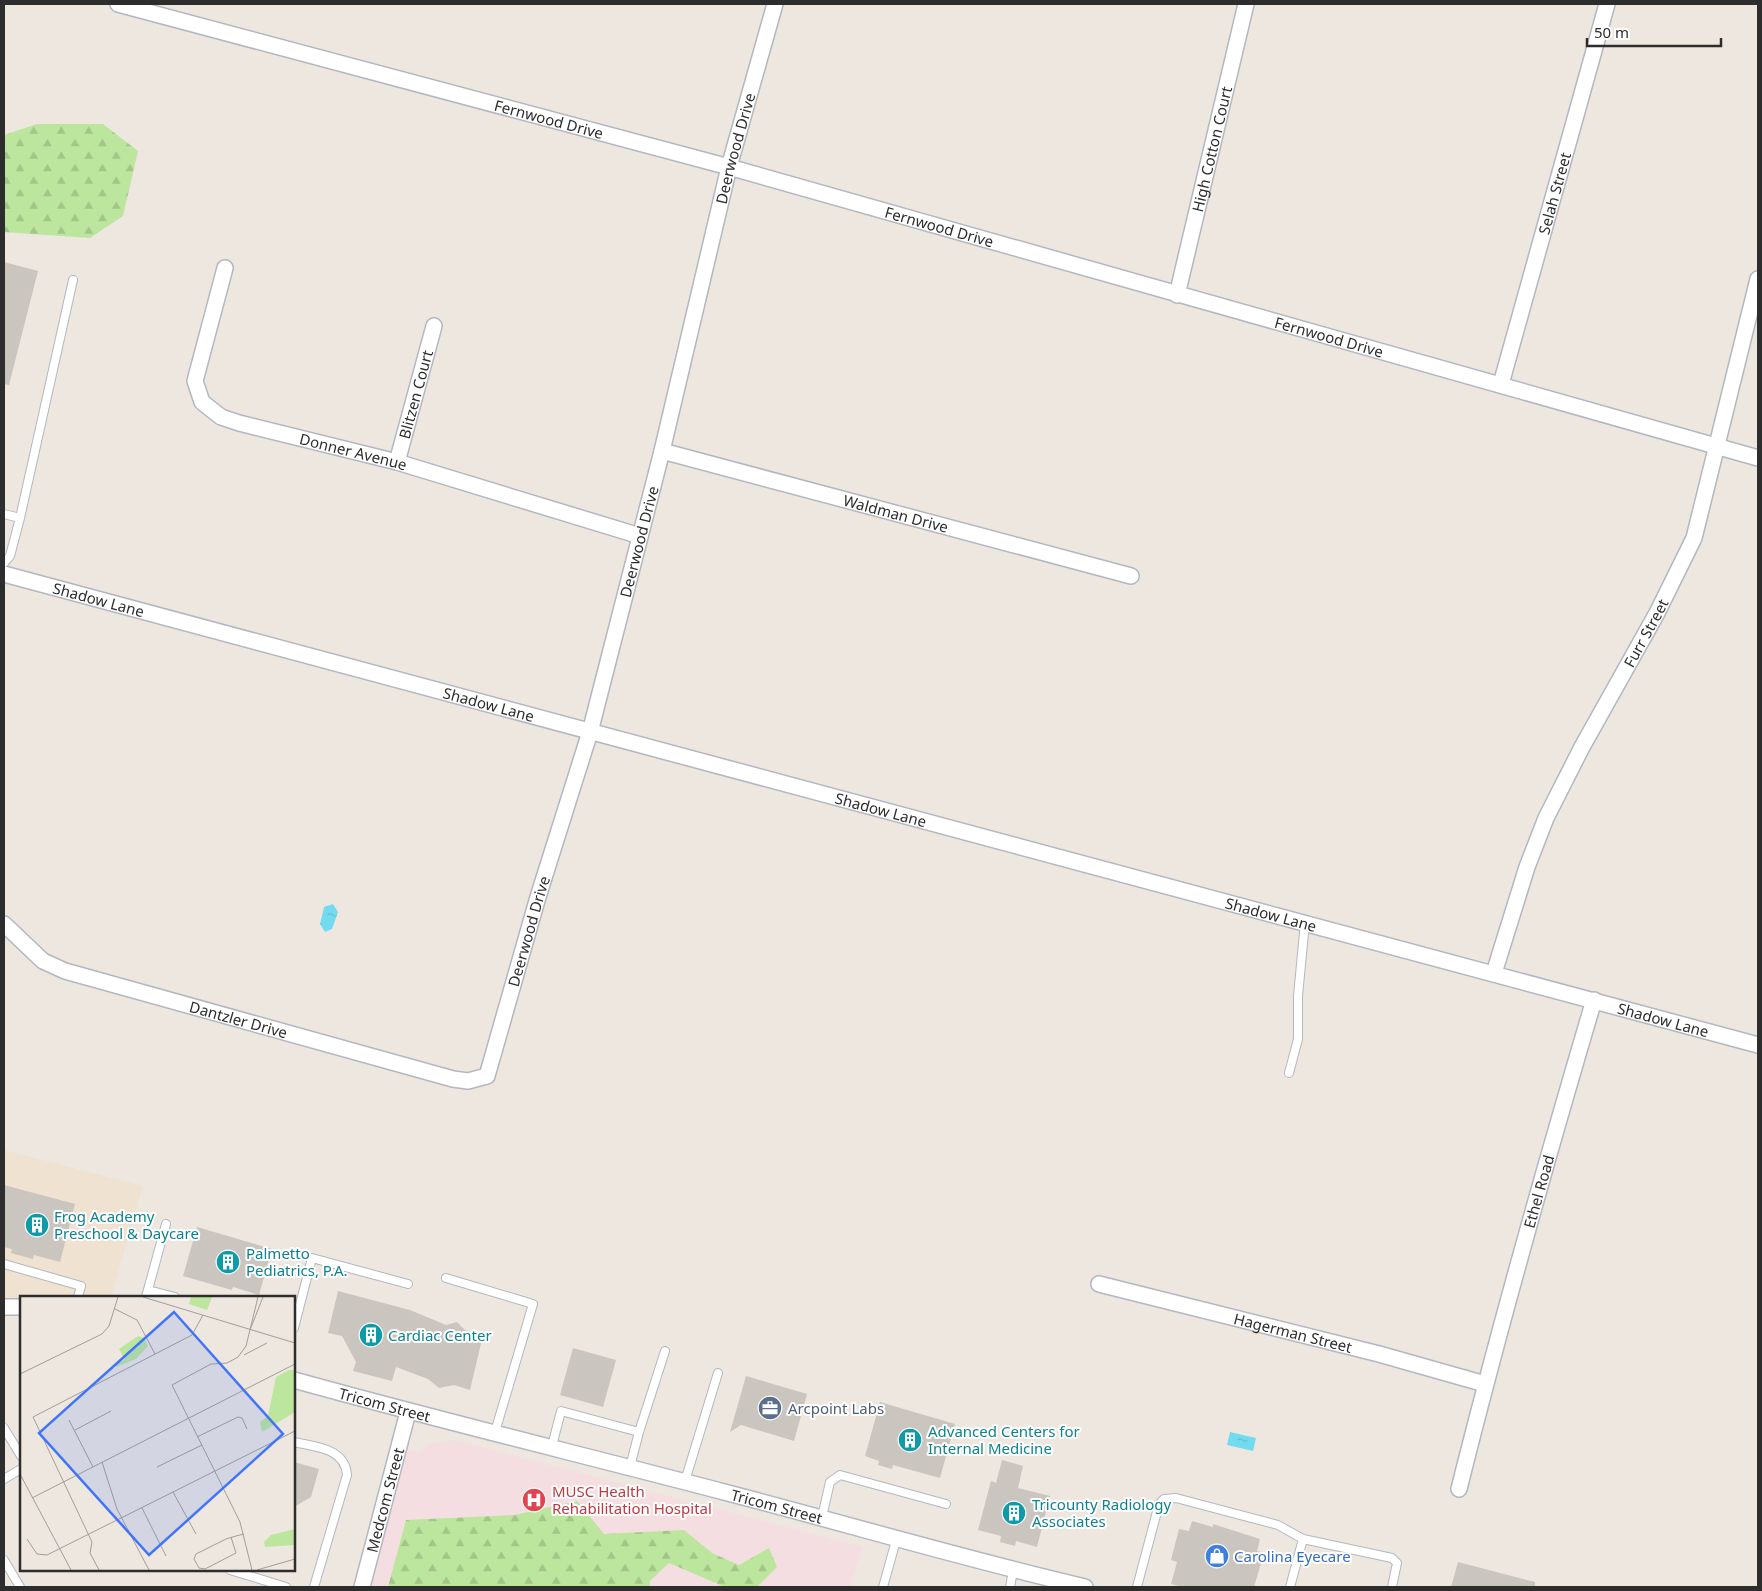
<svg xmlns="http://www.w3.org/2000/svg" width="1762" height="1591" viewBox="0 0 1762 1591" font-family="'Noto Sans',sans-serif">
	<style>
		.education { fill: #f0e2d0 }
		.medical { fill: #f5dee1 }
		.forest { fill: url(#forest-firs) }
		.water { fill: url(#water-ripples) }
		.building { fill: #cac5be }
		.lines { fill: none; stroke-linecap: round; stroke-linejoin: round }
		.service-casing { stroke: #b3b7c0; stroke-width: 10 }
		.minor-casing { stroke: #b3b7c0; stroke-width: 18 }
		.service { stroke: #fff; stroke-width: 8 }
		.minor { stroke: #fff; stroke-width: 15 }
		.labels { text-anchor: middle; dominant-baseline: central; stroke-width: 4; stroke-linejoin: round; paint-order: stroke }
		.street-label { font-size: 15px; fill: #2d2d2d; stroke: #fff }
		.culture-label { font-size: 15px; fill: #0d838f; stroke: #fff; text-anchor: start }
		.service-label { font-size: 15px; fill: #4e5e75; stroke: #fff; text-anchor: start }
		.health-label { font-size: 15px; fill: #be3a42; stroke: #fff; text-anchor: start }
		.shop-label { font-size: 15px; fill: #366cbe; stroke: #fff; text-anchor: start }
		.inset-road { fill: none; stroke: #a19d98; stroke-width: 1 }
		.view { fill: #4075fb; fill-opacity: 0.15; stroke: #4075fb; stroke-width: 2.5 }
		.inset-edge { fill: none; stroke: #2d2d2d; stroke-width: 2.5 }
	</style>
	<defs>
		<pattern id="forest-firs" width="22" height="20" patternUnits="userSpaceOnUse" patternTransform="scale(1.25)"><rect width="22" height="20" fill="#bce59d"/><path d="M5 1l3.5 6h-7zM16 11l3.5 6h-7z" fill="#a2c588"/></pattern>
		<pattern id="water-ripples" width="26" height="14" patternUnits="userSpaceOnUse" patternTransform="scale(1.25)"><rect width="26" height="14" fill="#73dbf0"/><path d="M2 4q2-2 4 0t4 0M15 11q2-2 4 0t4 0" fill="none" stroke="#64bcce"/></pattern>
	</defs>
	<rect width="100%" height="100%" fill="#eee7e0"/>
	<!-- education -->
	<path class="education" d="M4,1150L143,1186L111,1297H21V1307H4Z"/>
	<!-- medical -->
	<path class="medical" d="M455,1440L863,1547L850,1587H362L399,1448L419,1452L429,1444Z"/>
	<!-- forest -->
	<path class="forest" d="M37,124H103L138,151L123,216L90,238L4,232V135Z
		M577,1501L604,1534L684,1530L712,1553L739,1565L769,1548L777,1567L757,1587H725L669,1563L650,1581V1587H388L406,1520L515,1515Z"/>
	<!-- water -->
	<path class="water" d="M333,904L338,912L332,929L325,932L320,924L324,907Z
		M1230,1432L1256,1438L1253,1451L1227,1445Z"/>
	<!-- building -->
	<path class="building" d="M4,262L38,271L9,385L4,384Z
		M4,1185L75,1204L60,1262L34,1255L33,1259L11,1253L12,1249L4,1247Z
		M197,1227L272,1249L259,1295L233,1287L232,1290L183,1276Z
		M338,1291L410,1310L446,1325L457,1322L465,1330L483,1335L470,1390L454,1385L439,1388L428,1379L396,1367L392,1381L353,1371L356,1362L342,1336L328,1333Z
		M573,1348L616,1360L603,1407L560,1395Z
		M746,1376L807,1394L794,1441L741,1425L730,1432Z
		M880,1402L955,1424L940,1478L893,1465L892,1469L878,1465L879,1461L865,1456Z
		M1002,1460L1023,1466L1018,1488L1050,1496L1037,1547L1016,1541L1015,1546L1000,1542L1001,1536L978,1530L991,1481L996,1483Z
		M294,1462L319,1469L311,1497L294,1507Z
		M1192,1521L1213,1527V1524L1260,1539L1257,1551L1264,1553L1254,1587H1183L1171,1584L1177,1562L1171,1560L1179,1529L1189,1531Z
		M1458,1562L1535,1582V1587H1451Z"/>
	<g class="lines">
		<!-- service casing -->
		<g class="service-casing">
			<path id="service" d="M4,514L20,518
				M4,563L10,556L20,518L73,280
				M1289,1073L1298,1039V996L1305,922
				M4,1264L81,1286L78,1297
				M446,1278L533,1304L495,1432
				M148,1290L175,1297
				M146,1297L166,1224
				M294,1328L312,1258L408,1284
				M4,1428L21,1456
				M639,1432L665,1351
				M294,1442C316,1447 345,1448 347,1475L314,1587
				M552,1446L561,1411L639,1432L630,1467
				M4,1479L21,1469
				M685,1481L718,1373
				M822,1517L830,1482L840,1475L946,1504
				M4,1560L20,1587
				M230,1570L286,1587
				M883,1587L897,1537
				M1010,1587L1013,1571
				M1137,1587L1159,1504L1164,1499L1176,1498L1278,1525L1303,1539L1392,1558L1397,1563L1392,1587
				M1290,1587L1303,1539"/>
		</g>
		<!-- minor casing -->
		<g class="minor-casing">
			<g id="minor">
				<path id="s1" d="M118,4L729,167L1758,458"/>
				<path id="s2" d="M225,268L195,381L202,402L221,417L239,423L397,462L640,536"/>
				<path id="s3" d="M1177,295L1246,4"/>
				<path id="s4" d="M1501,384L1607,4"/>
				<path id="s5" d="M662,451L1131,576"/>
				<path id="s6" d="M397,462L434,326"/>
				<path id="s7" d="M4,574L1758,1045"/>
				<path id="s8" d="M4,924L43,961L65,971L453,1079L468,1081L487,1076L538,897L590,732L662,451L729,167L775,4"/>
				<path id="s9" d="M1494,973L1527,867L1546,818L1582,747L1657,613L1694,538L1758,279"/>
				<path id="s10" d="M1099,1284L1379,1354L1485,1384"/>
				<path d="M4,1307H21"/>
				<path id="s11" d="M294,1380C438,1420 583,1455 728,1493C847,1524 965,1559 1085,1587"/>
				<path id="s12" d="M1459,1489C1500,1325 1546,1162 1594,1000"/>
				<path id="s13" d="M362,1587L408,1412"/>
			</g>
		</g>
		<!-- service -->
		<use href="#service" class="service"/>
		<!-- minor -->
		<use href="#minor" class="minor"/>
	</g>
	<!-- icons -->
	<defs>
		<g id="building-disc" transform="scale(1.25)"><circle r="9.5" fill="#0f9aa8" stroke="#fff"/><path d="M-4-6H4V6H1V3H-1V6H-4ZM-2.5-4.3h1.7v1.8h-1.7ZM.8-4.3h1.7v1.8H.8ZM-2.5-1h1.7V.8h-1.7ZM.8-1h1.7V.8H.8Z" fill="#fff"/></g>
		<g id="office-disc" transform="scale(1.25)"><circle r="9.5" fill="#5c6f8a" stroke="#fff"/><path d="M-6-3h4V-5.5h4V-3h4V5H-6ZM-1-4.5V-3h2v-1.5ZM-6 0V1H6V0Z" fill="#fff"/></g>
		<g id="hospital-disc" transform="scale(1.25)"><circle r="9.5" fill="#e0444e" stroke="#fff"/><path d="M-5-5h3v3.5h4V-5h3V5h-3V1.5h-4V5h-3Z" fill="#fff"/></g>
		<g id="shop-disc" transform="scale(1.25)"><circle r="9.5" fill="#3f7fe0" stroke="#fff"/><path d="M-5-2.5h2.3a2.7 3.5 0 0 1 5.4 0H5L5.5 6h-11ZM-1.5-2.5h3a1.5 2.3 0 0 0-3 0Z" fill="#fff"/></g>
	</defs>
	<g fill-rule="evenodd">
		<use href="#building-disc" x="37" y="1225"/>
		<use href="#building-disc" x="228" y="1262"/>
		<use href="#building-disc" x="371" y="1335"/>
		<use href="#office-disc" x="770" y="1408"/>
		<use href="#building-disc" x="910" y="1440"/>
		<use href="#hospital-disc" x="534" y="1500"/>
		<use href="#building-disc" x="1014" y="1513"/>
		<use href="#shop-disc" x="1217" y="1556"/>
	</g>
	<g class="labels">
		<!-- street labels -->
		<g class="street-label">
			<text stroke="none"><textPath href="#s1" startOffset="446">Fernwood Drive</textPath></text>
			<text stroke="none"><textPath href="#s8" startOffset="1476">Deerwood Drive</textPath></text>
			<text stroke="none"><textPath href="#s3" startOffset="150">High Cotton Court</textPath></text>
			<text stroke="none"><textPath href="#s4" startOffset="198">Selah Street</textPath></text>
			<text stroke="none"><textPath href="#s1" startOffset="851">Fernwood Drive</textPath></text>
			<text stroke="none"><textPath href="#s1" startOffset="1256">Fernwood Drive</textPath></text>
			<text stroke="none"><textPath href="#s6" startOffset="70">Blitzen Court</textPath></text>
			<text stroke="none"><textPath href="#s2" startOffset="300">Donner Avenue</textPath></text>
			<text stroke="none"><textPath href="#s5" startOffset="242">Waldman Drive</textPath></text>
			<text stroke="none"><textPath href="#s8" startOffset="1071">Deerwood Drive</textPath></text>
			<text stroke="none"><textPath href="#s7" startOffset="98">Shadow Lane</textPath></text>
			<text stroke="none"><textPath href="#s9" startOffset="374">Furr Street</textPath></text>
			<text stroke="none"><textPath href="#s7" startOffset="502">Shadow Lane</textPath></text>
			<text stroke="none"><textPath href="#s7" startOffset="908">Shadow Lane</textPath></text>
			<text stroke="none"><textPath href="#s7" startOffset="1312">Shadow Lane</textPath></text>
			<text stroke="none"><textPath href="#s8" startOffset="666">Deerwood Drive</textPath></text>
			<text stroke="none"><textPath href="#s8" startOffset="258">Dantzler Drive</textPath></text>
			<text stroke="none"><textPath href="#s7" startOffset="1718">Shadow Lane</textPath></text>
			<text stroke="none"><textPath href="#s12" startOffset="308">Ethel Road</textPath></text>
			<text stroke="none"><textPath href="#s10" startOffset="200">Hagerman Street</textPath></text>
			<text stroke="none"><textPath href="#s11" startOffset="94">Tricom Street</textPath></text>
			<text stroke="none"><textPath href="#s13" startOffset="90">Medcom Street</textPath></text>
			<text stroke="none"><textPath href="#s11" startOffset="499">Tricom Street</textPath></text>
		</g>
		<!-- culture labels -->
		<g class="culture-label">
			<text x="54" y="1216">Frog Academy<tspan x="54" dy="17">Preschool &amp; Daycare</tspan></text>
			<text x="246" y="1253">Palmetto<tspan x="246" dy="17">Pediatrics, P.A.</tspan></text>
			<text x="388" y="1335">Cardiac Center</text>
			<text x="928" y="1431">Advanced Centers for<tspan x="928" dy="17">Internal Medicine</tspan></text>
			<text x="1032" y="1504">Tricounty Radiology<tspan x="1032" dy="17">Associates</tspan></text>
		</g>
		<!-- service labels -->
		<g class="service-label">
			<text x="788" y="1408">Arcpoint Labs</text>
		</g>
		<!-- health labels -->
		<g class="health-label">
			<text x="552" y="1491">MUSC Health<tspan x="552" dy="17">Rehabilitation Hospital</tspan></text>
		</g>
		<!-- shop labels -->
		<g class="shop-label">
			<text x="1234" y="1556">Carolina Eyecare</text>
		</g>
	</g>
	<!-- overview -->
	<g transform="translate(20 1296)">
		<rect width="275" height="275" fill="#eee7e0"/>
		<path d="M171,1H192L187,14L169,8ZM118,40L124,42L128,50L116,63L96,71V67L105,64L99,53ZM269,74H275V116L242,136L240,126L248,120L256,81Z" fill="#bce59d"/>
		<path d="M275,233V249L245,251L244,246L251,239Z" fill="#bce59d"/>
		<path class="inset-road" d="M123,1L275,47M95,13L117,24L135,58M230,34L243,1M224,59L247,47M0,78L82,38L89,30L98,1M49,124L73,171M55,134L91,115M177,141L218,121L222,122L227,133M82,166L97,213L129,274M137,171L182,149M0,178L51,274M153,196L176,238M12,202L275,68M122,212L146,260M211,241L216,257L185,273L179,272L174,263L176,258L206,243L216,240L224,238M7,243L17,258L27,259L275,135M79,274L70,257L72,246L13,121L172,39L183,19M232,274L220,226L152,89L191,68L207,67L218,61L226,50L238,1M237,274L275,263"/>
		<path class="view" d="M154,16L263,138L129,259L19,137Z"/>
		<rect width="275" height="275" class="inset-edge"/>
	</g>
	<!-- border -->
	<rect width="1762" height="1591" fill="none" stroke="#2d2d2d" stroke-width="10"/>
	<!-- scale -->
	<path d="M1587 38v8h134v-8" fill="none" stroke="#2d2d2d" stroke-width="2.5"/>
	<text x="1594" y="38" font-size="15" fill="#2d2d2d" stroke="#ffffff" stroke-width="4" paint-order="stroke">50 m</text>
</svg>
